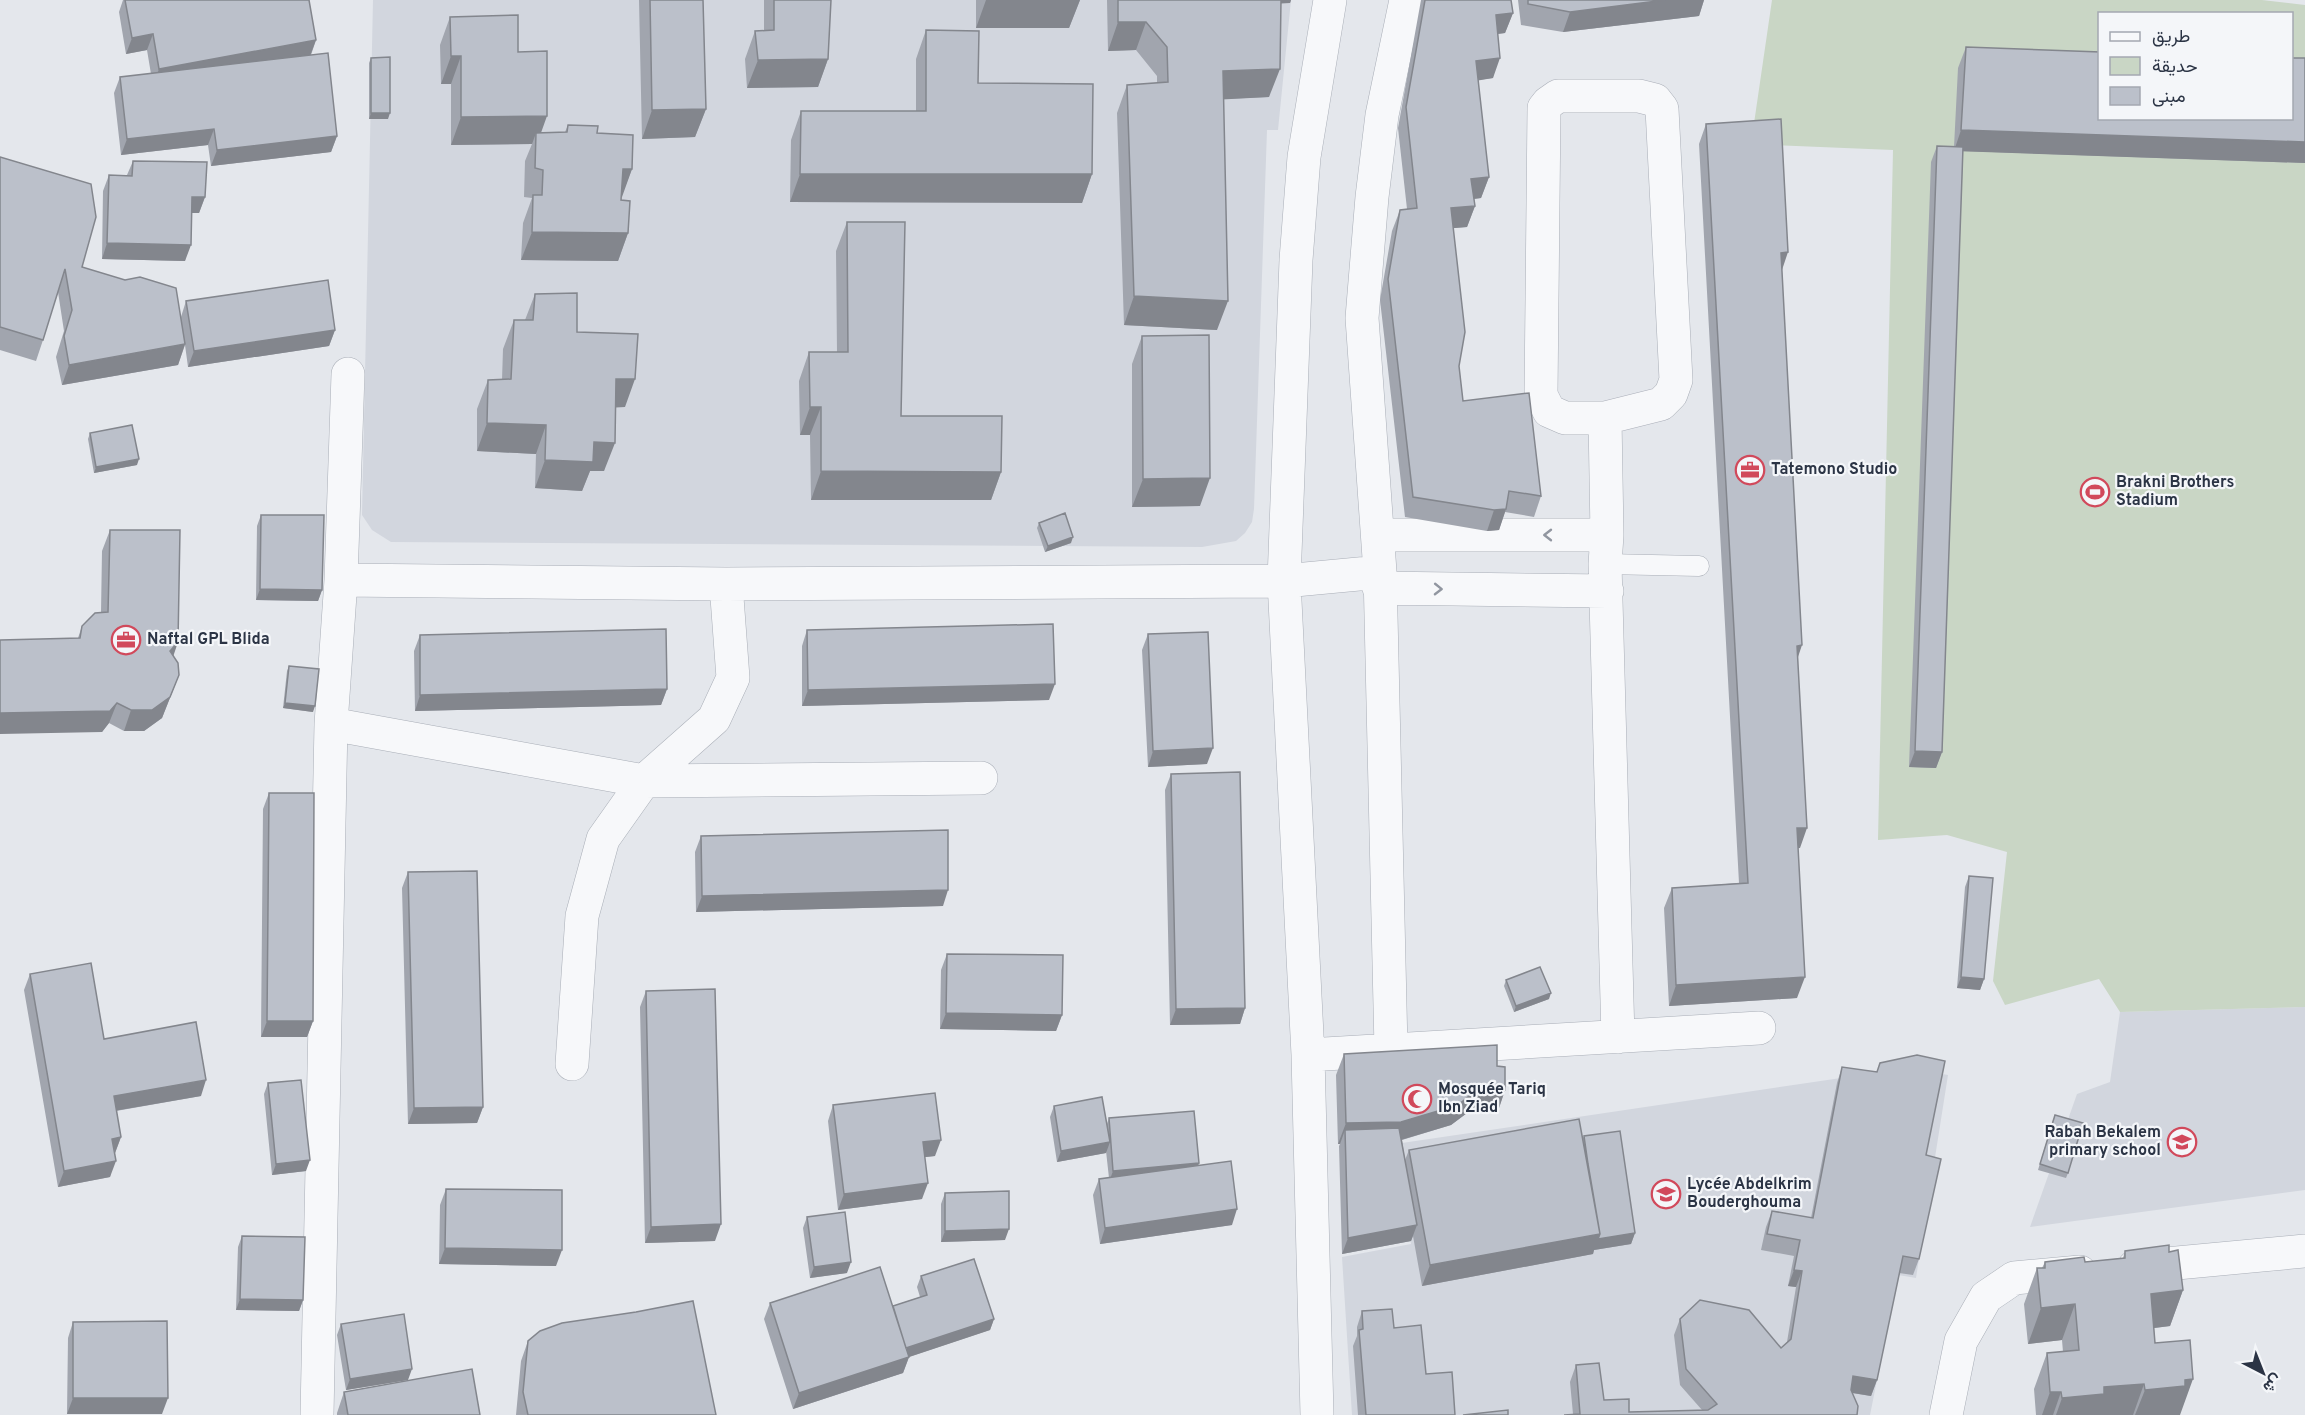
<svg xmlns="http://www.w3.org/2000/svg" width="2305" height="1415" viewBox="0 0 2305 1415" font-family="Overpass,Vazirmatn,sans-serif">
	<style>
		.built { fill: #d2d6de }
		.green { fill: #c9d6c5; fill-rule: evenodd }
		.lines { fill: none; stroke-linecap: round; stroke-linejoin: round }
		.service-casing { stroke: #a9aeb7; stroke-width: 21 }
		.minor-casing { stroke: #a9aeb7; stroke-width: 34 }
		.service { stroke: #f7f8fa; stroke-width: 20 }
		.minor { stroke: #f7f8fa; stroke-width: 33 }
		.wall { fill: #a1a5ae }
		.shaded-wall { fill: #83868d }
		.building { fill: #bbc0ca; stroke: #83868d; stroke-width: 1.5 }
		.oneway { stroke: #9196a0 }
		.labels { text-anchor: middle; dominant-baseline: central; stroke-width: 4.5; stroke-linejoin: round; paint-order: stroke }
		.poi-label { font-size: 16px; font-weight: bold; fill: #2b3445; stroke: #f4f6f9; text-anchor: start }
	</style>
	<rect width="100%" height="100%" fill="#e4e7ec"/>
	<!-- built -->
	<path class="built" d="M373,0H1291L1278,130H1267L1254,509L1252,522L1245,533L1236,541L1202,547L391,542L372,530L362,515Z
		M2305,1007V1190L2030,1227L2077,1094L2110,1082L2120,1012Z
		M1909,1068L1948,1075L1916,1278L1898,1275L1870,1415H1352L1342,1257L1411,1244L1395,1144Z"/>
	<!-- green -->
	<path class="green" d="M1772,0H2262L2305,5V1007L2120,1012L2099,979L2005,1005L1993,981L2007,852L1947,835L1878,840L1893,150L1751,144ZM2100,14H2292V118H2100Z"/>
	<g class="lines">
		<!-- service casing -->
		<g class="service-casing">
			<path id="service" d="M1605,564L1699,566"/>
		</g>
		<!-- minor casing -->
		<g class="minor-casing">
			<path id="minor" d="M1558,96H1639L1655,100L1662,109L1676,380L1671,394L1661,404L1605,418H1565L1549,411L1541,395L1544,108L1548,103Z
				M1605,418L1607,535L1605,564L1618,1037
				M1378,535H1607
				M341,580L726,584L1284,581L1380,572
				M1379,588L1607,591
				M331,724L644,781L981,778
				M1391,1049L1380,572L1362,318L1372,197L1382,115L1406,0
				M1308,1055L1759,1028
				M572,1064L582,916L603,839L644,781L714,719L733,678L726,584
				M2134,1267L2305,1251
				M317,1415L331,724L341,580L348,374
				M1317,1415L1308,1055L1284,581L1296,260L1304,157L1330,0
				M1946,1415L1961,1341L1986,1297L2014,1278L2080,1272"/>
		</g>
		<!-- service -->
		<use href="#service" class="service"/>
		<!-- minor -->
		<use href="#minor" class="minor"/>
	</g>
	<!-- wall -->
	<path class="wall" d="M123,0H309L316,40L311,55L337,136L331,152L211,166L208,145L121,155L114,93L120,77L151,74L147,50L126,54L119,12Z
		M639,0H703L706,109L695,137L642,139Z
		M764,0H831L828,59L818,87L747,88L745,59L755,31H764Z
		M976,0H1080L1069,28H976Z
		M1107,0H1291L1290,3H1281L1269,97L1223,99L1217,330L1124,325L1117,113L1127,85L1157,83V76L1136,50L1108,51Z
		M1421,0H1511L1513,13L1505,33L1498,34L1493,78L1478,80L1489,177L1481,198L1474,199L1475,206L1467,227L1453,228L1459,366L1463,401L1541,496L1534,517L1505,512L1499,530L1487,531L1405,517L1380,300L1392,231L1400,210L1407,209L1398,128Z
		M1518,0H1704L1699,16L1563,32L1521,25Z
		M450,17L518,52L541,133L565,132L568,125L597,133L632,169L621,197L628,233L618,261L521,260L523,223L532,198L524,197L525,161L532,144L451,145V84H441L440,45Z
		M926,30L978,83L1092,174L1082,203L790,202L791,140L801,111H916V59Z
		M1966,47L2305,163L1963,151L1942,752L1936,768L1909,767L1931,162L1937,146L1954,147L1958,68Z
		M371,58L388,119H369V63Z
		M1706,124L1782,270L1798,657L1800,848H1798L1797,998L1669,1006L1664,908L1672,888L1739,883L1699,144Z
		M0,157L82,267L181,317L186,301L335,330L329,346L188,367L185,345L178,365L62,385L56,357L64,331L58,292L43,340L36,361L0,350Z
		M133,161L205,197L199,213H192L185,261L102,259L103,191L109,175H127Z
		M847,222L901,416L1001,472L991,500H811L810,435H800L799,381L809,352H837L836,251Z
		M535,294L577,332L625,407H615L604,471H590L582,491L535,488L536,454L477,451V409L488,380H502L503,349L514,320H525Z
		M1142,336L1200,506L1132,507V364Z
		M90,433L137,465L94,473L88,439Z
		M261,515L322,590L318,601L256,600L257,526Z
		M1039,523L1071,543L1045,552L1037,528Z
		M110,530L173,657L179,675L162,718L144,731H124L109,723L102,732L78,638L82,626L101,613L102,551Z
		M807,630L1049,700L802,706V646Z
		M1148,634L1207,764L1148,767L1142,650Z
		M420,635L667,689L661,705L415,711L414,651Z
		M289,666L313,712L283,708L287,671Z
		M1171,774L1245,1008L1240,1024L1170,1025L1165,790Z
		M269,793L313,1021L307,1037H261L263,809Z
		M701,836L943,906L696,912L695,852Z
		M408,872L483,1107L477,1123L408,1124L402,888Z
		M1969,876L1984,979L1980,990L1957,988L1965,887Z
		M947,954L1062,1015L1056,1031L940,1029L941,970Z
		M30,974L104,1039L201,1096L116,1111L121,1137L115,1153L110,1177L58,1187L24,990Z
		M1506,980L1549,999L1514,1012L1504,986Z
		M646,991L715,1241L645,1243L640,1007Z
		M1344,1054L1497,1066L1505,1090L1498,1111L1467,1113L1451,1125L1402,1140L1405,1160L1409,1150L1583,1138L1584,1136L1635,1233L1631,1244L1594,1250L1593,1254L1422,1286L1413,1236L1411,1241L1342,1254L1339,1146L1340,1144H1338L1336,1075Z
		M1842,1067L1926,1155L1919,1259L1913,1275L1899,1273L1877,1380L1871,1396L1852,1393L1857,1415L1573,1414L1570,1382L1576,1365L1604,1400L1629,1412L1702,1410L1680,1385L1674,1335L1680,1319L1781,1348L1787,1342L1796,1287L1788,1286L1794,1256L1761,1250L1766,1227L1772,1211L1811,1218L1837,1083Z
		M268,1083L306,1171L272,1175L264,1094Z
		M833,1105L935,1156L925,1157L922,1199L838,1210L828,1121Z
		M1054,1106L1107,1124L1109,1118L1199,1163L1198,1166L1232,1225L1100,1244L1093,1195L1099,1179L1109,1178L1106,1151V1153L1057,1162L1050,1117Z
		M2053,1120L2068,1173L2066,1178L2038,1170Z
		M446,1189L556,1266L439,1264L440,1205Z
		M945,1193L1005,1240L941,1242V1204Z
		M807,1217L847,1273L810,1278L803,1228Z
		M242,1236L303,1300L299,1311L236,1310L238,1247Z
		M2125,1251L2169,1252L2183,1290L2170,1326L2154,1328L2155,1343L2180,1415H2036L2034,1389L2047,1353L2063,1352L2062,1340L2028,1344L2024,1304L2037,1268H2042L2045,1262H2085L2123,1258Z
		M921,1276L994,1319L990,1330L909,1357L903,1373L793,1409L764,1319L770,1303L893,1306L920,1297L917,1287Z
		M1362,1311L1394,1328L1455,1415H1358L1353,1346L1357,1336V1327Z
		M73,1322L162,1414H67L68,1338Z
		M341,1324L408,1380L346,1390L337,1335Z
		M528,1341L716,1415H516L521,1361Z
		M344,1392L480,1415H337V1413Z"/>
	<!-- shaded-wall -->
	<path class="shaded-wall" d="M986,0H1080L1069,28H976Z
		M1273,0H1291L1290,3L1272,4Z
		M1665,0H1704L1699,16L1563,32L1570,12Z
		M1513,13L1505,33L1488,35L1496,15Z
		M1118,22H1146L1136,50L1108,51Z
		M153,34L147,50L126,54L132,38Z
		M316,40L310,56L153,85L159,69Z
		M451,56H461L451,84H441Z
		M1500,58L1493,78L1469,82L1476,61Z
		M828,59L818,87L747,88L758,60Z
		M1280,69L1269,97L1212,100L1223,71Z
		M706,109L695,137L642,139L652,110Z
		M371,113H390L388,119H369Z
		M547,116L537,144L536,133L532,144L451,145L461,117Z
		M214,129L208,145L121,155L127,139Z
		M1961,130L2305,142V163L1954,151Z
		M337,136L331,152L211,166L217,150Z
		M623,169H632L622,197H613Z
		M800,174H1092L1082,203L790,202Z
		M1489,177L1481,198L1464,200L1471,179Z
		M192,197H205L199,213H186Z
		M1475,206L1467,227L1443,229L1451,208Z
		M532,232L628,233L618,261L521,260Z
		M107,243L191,245L185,261L102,259Z
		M1788,252L1781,273V253Z
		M1134,296L1228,301L1217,330L1124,325Z
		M335,330L329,346L188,367L194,351Z
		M185,344L178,365L62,385L69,365Z
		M616,379H635L625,407L606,408Z
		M810,407H821L810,435H800Z
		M487,423L546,425L536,454L477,451Z
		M594,442L615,443L604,471H590L582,491L535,488L545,460Z
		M139,459L137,465L94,473L96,467Z
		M821,471L1001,472L991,500H811Z
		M1210,478L1200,506L1132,507L1143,479Z
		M1506,509L1499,530L1487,531L1494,510Z
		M1073,537L1071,543L1045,552L1048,546Z
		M260,589L322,590L318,601L256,600Z
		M178,642L171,663L170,651Z
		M1802,645L1795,666L1797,646Z
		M179,675L162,718L144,731H124L131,710Z
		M1055,684L1049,700L802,706L808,690Z
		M667,689L661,705L415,711L420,695Z
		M117,703L109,723L102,732L0,734V713Z
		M285,703L315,706L313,712L283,708Z
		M1213,748L1207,764L1148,767L1153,751Z
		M1915,751L1942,752L1936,768L1909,767Z
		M1797,828H1807L1800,848L1789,849Z
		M948,890L943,906L696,912L702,896Z
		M1805,977L1797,998L1669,1006L1676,985Z
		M1961,977L1984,979L1980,990L1957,988Z
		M1551,993L1549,999L1514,1012L1516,1006Z
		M1245,1008L1240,1024L1170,1025L1176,1009Z
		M946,1013L1062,1015L1056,1031L940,1029Z
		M267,1021H313L307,1037H261Z
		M206,1080L201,1096L108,1112L114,1096Z
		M1505,1090L1498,1111L1467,1113L1451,1125L1394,1142L1345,1130L1340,1144H1338L1346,1123L1474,1092Z
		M483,1107L477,1123L408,1124L414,1108Z
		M121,1137L115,1153L112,1139Z
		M941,1140L935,1156L917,1158L923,1142Z
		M1110,1142L1106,1153L1057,1162L1061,1151Z
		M310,1160L306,1171L272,1175L276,1164Z
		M116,1161L110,1177L58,1187L64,1171Z
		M1199,1163L1195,1174L1109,1182L1113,1171Z
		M928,1183L922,1199L838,1210L844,1194Z
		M1237,1209L1232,1225L1100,1244L1105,1228Z
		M721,1224L715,1241L645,1243L651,1227Z
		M1417,1225L1411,1241L1342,1254L1348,1238Z
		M1009,1229L1005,1240L941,1242L945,1231Z
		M1635,1233L1631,1244L1594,1250L1593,1254L1422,1286L1430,1265L1600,1234Z
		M445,1248L562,1250L556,1266L439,1264Z
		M851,1262L847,1273L810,1278L814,1267Z
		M1794,1270L1802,1271L1796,1287L1788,1286Z
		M2183,1290L2170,1326L2138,1330L2151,1294Z
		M240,1299L303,1300L299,1311L236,1310Z
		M2075,1304L2062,1340L2028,1344L2041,1308Z
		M994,1319L990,1330L900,1360L904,1349Z
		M909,1357L903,1373L793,1409L799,1393Z
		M412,1369L408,1380L346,1390L350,1379Z
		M1853,1376L1877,1380L1871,1396L1847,1392Z
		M2193,1379L2180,1415H2135L2145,1390L2185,1380Z
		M2144,1384L2133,1415H2056L2062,1398L2104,1387Z
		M2050,1392H2061L2053,1415H2042Z
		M73,1398H168L162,1414H67Z"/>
	<!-- building -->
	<path class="building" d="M125,0H309L316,40L159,69L153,34L132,38Z
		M650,0H703L706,109L652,110Z
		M774,0H831L828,59L758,60L755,31L774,30Z
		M1118,0H1281L1280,69L1223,71L1228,301L1134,296L1127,85L1168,82L1167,47L1146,22H1118Z
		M1425,0H1511L1513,13L1496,15L1500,58L1476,61L1489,177L1471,179L1475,206L1451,208L1465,332L1459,366L1463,401L1529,393L1541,496L1509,491L1506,509L1494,510L1413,497L1388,279L1400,210L1417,208L1406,107Z
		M1528,0H1665L1570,12L1528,4Z
		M518,15V52L547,51V116L461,117V56H451L450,17Z
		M926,30L979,31L978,83L1093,84L1092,174H800L801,111H926Z
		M1966,47L2100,52V118H2292V58H2305V142L1961,130Z
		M328,53L337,136L217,150L214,129L127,139L120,77Z
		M390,57V113H371V58Z
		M1781,119L1788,252L1781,253L1802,645L1797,646L1807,828H1797L1805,977L1676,985L1672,888L1748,883L1706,124Z
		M568,125L598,126L597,133L633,135L632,169H623L621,200L630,201L628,233L532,232L533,195H542L543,170L535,168L536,133L567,132Z
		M1937,146L1963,147L1942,752L1915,751Z
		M0,157L91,184L96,217L82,267L125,280L140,277L176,288L185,344L69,365L64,336L72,310L65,269L43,340L0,327Z
		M133,161L207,162L205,197H192L191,245L107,243L109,175L132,176Z
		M847,222H905L901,416H1002L1001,472L821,471V407H810L809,352H848Z
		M328,280L335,330L194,351L186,301Z
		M577,293V332L638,334L635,379H616L615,443L594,442L593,462L545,460L546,425L487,423L488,380L511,379L514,320H533L535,294Z
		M1209,335L1210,478L1143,479L1142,336Z
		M132,425L139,459L96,467L90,433Z
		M1065,513L1073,537L1048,546L1039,523Z
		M261,515H324L322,590L260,589Z
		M110,530H180L178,642L170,651L178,663L179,675L170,697L152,710H131L117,703L110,711L0,713V640L80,638L82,626L95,613L108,612Z
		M1053,624L1055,684L808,690L807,630Z
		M666,629L667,689L420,695V635Z
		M1208,632L1213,748L1153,751L1148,634Z
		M289,666L319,669L315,706L285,703Z
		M1240,772L1245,1008L1176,1009L1171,774Z
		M269,793H314L313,1021H267Z
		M948,830V890L702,896L701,836Z
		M477,871L483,1107L414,1108L408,872Z
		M1969,876L1993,878L1984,979L1961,977Z
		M947,954L1063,955L1062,1015L946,1013Z
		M91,963L104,1039L196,1022L206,1080L114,1096L121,1137L112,1139L116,1161L64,1171L30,974Z
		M1540,967L1551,993L1516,1006L1506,980Z
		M715,989L721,1224L651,1227L646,991Z
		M1497,1045V1066L1505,1067V1090L1474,1092L1458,1105L1401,1122L1346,1123L1344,1054Z
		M1917,1055L1945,1061L1926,1155L1941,1159L1919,1259L1903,1256L1877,1380L1853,1376L1851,1390L1858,1406L1857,1415H1564L1580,1414L1576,1365L1599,1363L1604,1400L1629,1399V1412L1708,1410L1717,1404L1686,1369L1680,1319L1700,1300L1749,1310L1781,1348L1791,1339L1802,1271L1794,1270L1800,1240L1767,1234L1772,1211L1813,1218L1842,1067L1877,1072L1880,1063Z
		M301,1080L310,1160L276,1164L268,1083Z
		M935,1093L941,1140L923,1142L928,1183L844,1194L833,1105Z
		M1102,1097L1110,1142L1061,1151L1054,1106Z
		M1194,1111L1199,1163L1113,1171L1109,1118Z
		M2055,1115L2083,1123L2068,1173L2040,1164Z
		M1579,1119L1600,1234L1430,1265L1409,1150Z
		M1399,1128L1417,1225L1348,1238L1345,1130Z
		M1620,1131L1635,1233L1598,1239L1600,1234L1588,1164L1584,1136Z
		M1231,1161L1237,1209L1105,1228L1099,1179Z
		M446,1189L562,1190V1250L445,1248Z
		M1009,1191V1229L945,1231V1193Z
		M845,1212L851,1262L814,1267L807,1217Z
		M242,1236L305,1237L303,1300L240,1299Z
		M2169,1245V1252L2178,1250L2183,1290L2151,1294L2155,1343L2190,1340L2193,1379L2185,1380V1386L2145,1390L2144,1384L2104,1387V1394L2062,1398L2061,1392H2050L2047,1353L2079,1350L2075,1304L2041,1308L2037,1268H2045V1262L2084,1257L2085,1262L2125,1258V1251Z
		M974,1259L994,1319L906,1348L893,1306L927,1295L921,1276Z
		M880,1267L909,1357L799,1393L770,1303Z
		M693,1301L716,1415H528L523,1392L528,1341L540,1331L562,1323L636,1312Z
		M1392,1309L1394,1328L1421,1325L1426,1374L1452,1372L1455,1415H1366L1359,1330L1363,1329L1362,1311Z
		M404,1314L412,1369L350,1379L341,1324Z
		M167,1321L168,1398H73V1322Z
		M472,1369L480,1415H348L344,1392Z
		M1508,1410V1415H1463Z"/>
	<!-- one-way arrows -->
	<defs><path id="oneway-chevron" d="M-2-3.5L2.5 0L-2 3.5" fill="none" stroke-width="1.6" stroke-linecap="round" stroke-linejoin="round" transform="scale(1.5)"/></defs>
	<g class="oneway">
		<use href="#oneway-chevron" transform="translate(1548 535) rotate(180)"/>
		<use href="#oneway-chevron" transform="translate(1438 589) rotate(1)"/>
	</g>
	<!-- icons -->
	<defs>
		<g id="office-ring" transform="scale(1.5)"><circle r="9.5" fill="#f4f6f9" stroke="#d1495b" stroke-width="1.5"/><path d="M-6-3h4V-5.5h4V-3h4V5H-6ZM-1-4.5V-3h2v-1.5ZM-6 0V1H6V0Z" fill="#d1495b"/></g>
		<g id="stadium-ring" transform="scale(1.5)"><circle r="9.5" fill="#f4f6f9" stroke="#d1495b" stroke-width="1.5"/><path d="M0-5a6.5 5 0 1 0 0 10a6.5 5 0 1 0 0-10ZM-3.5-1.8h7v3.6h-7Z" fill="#d1495b"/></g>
		<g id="mosque-ring" transform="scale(1.5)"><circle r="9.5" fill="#f4f6f9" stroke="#d1495b" stroke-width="1.5"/><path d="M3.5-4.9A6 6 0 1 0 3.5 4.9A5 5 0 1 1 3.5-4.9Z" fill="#d1495b"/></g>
		<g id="school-ring" transform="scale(1.5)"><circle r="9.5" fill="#f4f6f9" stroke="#d1495b" stroke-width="1.5"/><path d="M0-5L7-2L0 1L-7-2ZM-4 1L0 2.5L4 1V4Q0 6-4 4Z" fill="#d1495b"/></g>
	</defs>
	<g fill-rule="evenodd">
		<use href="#office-ring" x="1750" y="470"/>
		<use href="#stadium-ring" x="2095" y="492"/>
		<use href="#office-ring" x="126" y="640"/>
		<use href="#mosque-ring" x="1417" y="1099"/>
		<use href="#school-ring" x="2182" y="1142"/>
		<use href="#school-ring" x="1666" y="1194"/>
	</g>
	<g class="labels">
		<!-- poi labels -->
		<g class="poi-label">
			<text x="1771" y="470">Tatemono Studio</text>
			<text x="2116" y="483">Brakni Brothers<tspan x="2116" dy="18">Stadium</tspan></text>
			<text x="147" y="640">Naftal GPL Blida</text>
			<text x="1438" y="1090">Mosquée Tariq<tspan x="1438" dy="18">Ibn Ziad</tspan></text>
			<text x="2161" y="1133" text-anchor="end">Rabah Bekalem<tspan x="2161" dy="18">primary school</tspan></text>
			<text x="1687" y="1185">Lycée Abdelkrim<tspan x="1687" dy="18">Bouderghouma</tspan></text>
		</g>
	</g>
	<!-- legend -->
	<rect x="2098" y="12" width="195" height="108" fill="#f4f6f9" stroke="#a4a8b1" stroke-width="1.5"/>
	<rect x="2110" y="32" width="30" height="9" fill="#f7f8fa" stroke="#a4a8b1" stroke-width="1.5"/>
	<text x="2152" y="42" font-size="18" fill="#2b3445">طريق</text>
	<rect x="2110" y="57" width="30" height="18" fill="#c9d6c5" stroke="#a4a8b1" stroke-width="1.5"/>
	<text x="2152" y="72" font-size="18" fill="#2b3445">حديقة</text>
	<rect x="2110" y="87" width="30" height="18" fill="#bbc0ca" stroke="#a4a8b1" stroke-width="1.5"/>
	<text x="2152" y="102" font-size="18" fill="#2b3445">مبنى</text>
	<!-- north arrow -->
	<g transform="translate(2263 1373) rotate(138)" stroke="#f4f6f9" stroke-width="4.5" paint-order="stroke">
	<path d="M0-4.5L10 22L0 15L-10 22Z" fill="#2b3445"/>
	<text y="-9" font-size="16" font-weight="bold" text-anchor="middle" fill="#2b3445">ش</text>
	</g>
</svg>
